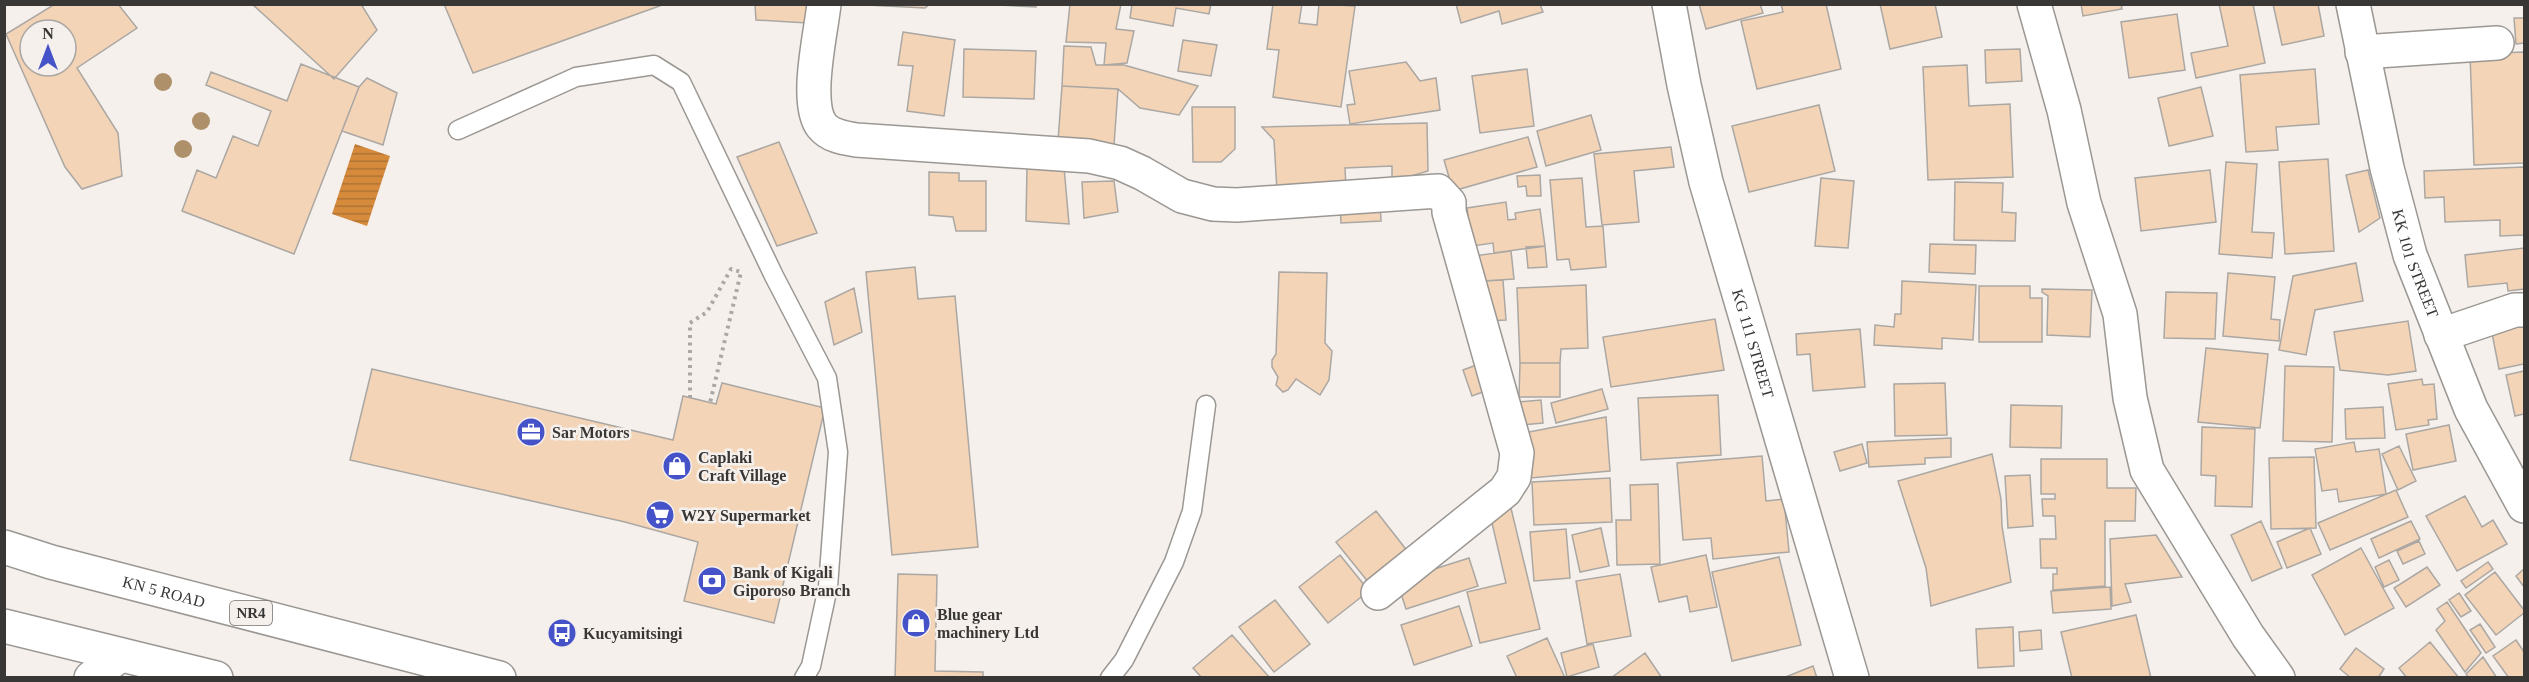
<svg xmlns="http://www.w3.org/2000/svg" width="2529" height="682" viewBox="0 0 2529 682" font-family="'Times New Roman',serif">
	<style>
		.water { fill: url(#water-rules) }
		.building { fill: #f4d4b7; stroke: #aba7a3; stroke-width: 1.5; fill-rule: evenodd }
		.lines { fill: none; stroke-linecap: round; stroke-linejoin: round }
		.service-casing { stroke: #9b9793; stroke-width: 21 }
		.minor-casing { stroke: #9b9793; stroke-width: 36 }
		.trunk-casing { stroke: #9b9793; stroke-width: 36 }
		.path { stroke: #aba7a4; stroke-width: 4; stroke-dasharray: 3 4.5; stroke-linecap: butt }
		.service { stroke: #fff; stroke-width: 18 }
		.minor { stroke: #fff; stroke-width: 33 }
		.trunk { stroke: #fff; stroke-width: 33 }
		.tree { fill: #ae906b }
		.labels { text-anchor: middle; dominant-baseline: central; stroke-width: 5; stroke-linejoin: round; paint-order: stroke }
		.shield { fill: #f5f0ec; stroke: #716e6c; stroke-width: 1.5 }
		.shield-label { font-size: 15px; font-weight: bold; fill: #393735 }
		.street-label { font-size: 16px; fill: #393735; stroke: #f5f0ec }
		.poi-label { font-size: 16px; font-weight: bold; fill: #393735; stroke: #f5f0ec; text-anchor: start }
	</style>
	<defs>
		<pattern id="water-rules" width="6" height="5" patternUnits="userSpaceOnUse" patternTransform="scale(1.5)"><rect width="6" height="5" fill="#d68b3c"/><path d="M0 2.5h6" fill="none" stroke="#af7233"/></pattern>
	</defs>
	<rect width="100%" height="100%" fill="#f5f0ec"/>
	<!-- water -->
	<path class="water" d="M355,144L390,156L367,226L332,214Z"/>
	<!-- building -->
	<path class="building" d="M55,4H118L137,28L77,68L118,133L122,176L82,189L65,167L6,34ZM30,30H66V66H30Z
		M252,4H361L377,30L334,79Z
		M444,4H665L473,73Z
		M755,4H810L807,23L756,20Z
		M846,4H930L925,8Z
		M979,4H1036V7Z
		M1070,4H1121L1116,29L1134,31L1127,63L1104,65L1106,43L1066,42Z
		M1132,4H1211L1209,14L1176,8L1173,26L1130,18Z
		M1273,4H1302L1299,23L1317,25L1319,4L1355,6L1341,107L1273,97L1279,50L1267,49Z
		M1456,4H1540L1543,12L1502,24L1499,11L1461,23Z
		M1699,4H1760L1763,13L1706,29Z
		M1781,4H1826L1841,69L1757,89L1741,21L1783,12Z
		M1880,4H1935L1942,37L1890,49Z
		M2081,4H2121L2122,9L2083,16Z
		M2219,4H2253L2265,63L2196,78L2191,53L2228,46Z
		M2273,4H2318L2324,36L2282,45Z
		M2177,14L2185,70L2129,78L2121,22Z
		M2514,18H2524V43L2516,44Z
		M903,32L955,40L944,116L907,111L913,66L898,65Z
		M1183,40L1217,45L1211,76L1178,71Z
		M1064,46L1091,47L1096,65H1124L1198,86L1179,115L1140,108L1118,89L1062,86Z
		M964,49L1036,51L1034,99L963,97Z
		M2020,49L2022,81L1986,83L1985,50Z
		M2524,52V163L2474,165L2470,54Z
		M1406,62L1420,81L1436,78L1440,110L1350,124L1347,105L1355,104L1349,71Z
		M301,64L359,87L294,254L182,211L197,170L216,178L233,136L258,146L271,111L206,85L211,72L287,101Z
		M1967,65L1969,106L2010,104L2013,177L1928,180L1923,67Z
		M1527,69L1534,126L1480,133L1472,76Z
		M2315,69L2319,124L2276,127L2278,150L2246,152L2240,75Z
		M367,78L397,93L383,145L342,131L359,87Z
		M1062,86L1118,89L1114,145L1058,141Z
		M2201,87L2213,136L2169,146L2158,98Z
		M1819,105L1835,171L1749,192L1732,126Z
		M1192,107H1235V149L1221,162H1193Z
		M1591,115L1601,150L1546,166L1537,131Z
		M1427,123L1428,171L1392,182V166L1345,168L1346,188L1277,191L1274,140L1262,127Z
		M1528,137L1537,167L1453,191L1444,160Z
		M779,142L817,233L777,246L737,157Z
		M1671,147L1674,167L1634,171L1639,222L1602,225L1594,154Z
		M2328,159L2334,251L2285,254L2279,162Z
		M2226,162L2257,164L2252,232L2274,233L2272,258L2219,254Z
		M1027,167H1064L1069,224L1026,221Z
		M2524,167V235L2500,236V220L2445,222L2444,197L2425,198L2424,171Z
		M2210,170L2216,222L2141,231L2135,178Z
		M2368,170L2380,218L2359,232L2346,175Z
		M929,172L959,173V181H986V231H956L953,217L929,215Z
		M1540,175L1541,196H1527L1526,186L1518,187L1517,176Z
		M1582,178L1586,227L1603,226L1606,267L1571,270L1569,259L1557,260L1550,180Z
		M1821,178L1854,181L1848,248L1815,246Z
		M1114,181L1118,212L1084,218L1082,182Z
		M1955,182L2003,183L2002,212L2016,213L2015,241L1954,240Z
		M1380,199L1381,221L1341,223L1340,202Z
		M1506,202L1508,220L1516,219L1515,213L1540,209L1545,246L1494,253L1493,243L1472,246L1467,208Z
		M1930,244L1976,245L1975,274L1929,272Z
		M1545,246L1547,267L1528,268L1526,247Z
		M2524,248V289L2508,291L2507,283L2468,287L2465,255Z
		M1511,251L1514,279L1483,281L1473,256Z
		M2356,263L2363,301L2315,310L2306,355L2279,350L2293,276Z
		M915,267L918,299L955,296L978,547L892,555L866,272Z
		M1279,272L1327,273L1325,343L1332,351L1329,380L1320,395L1296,379L1288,390L1283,392L1276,385L1278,377L1272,367V360L1276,354Z
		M2228,273L2275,277L2271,319L2280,320L2279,341L2223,336Z
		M1503,280L1506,320L1486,321L1483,281Z
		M1902,281L1976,285L1973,340L1942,338V349L1874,345L1875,325L1894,327L1895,314H1901Z
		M1586,285L1588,348L1561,349L1560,363H1520L1517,288Z
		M1979,286H2030V298H2042V342H1979Z
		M854,288L862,332L834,345L825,302Z
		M2042,289L2092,290L2090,337L2047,335L2048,296L2042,292Z
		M2166,292L2217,293L2215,339L2164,338Z
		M1715,319L1724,370L1611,387L1603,337Z
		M2408,321L2416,371L2388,375L2340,370L2334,332Z
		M2524,321V364L2499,369L2491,328Z
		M1860,329L1865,387L1813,391L1810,354L1797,355L1796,334Z
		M2206,348L2268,354L2260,428L2198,422Z
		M1487,361L1496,387L1472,396L1463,370Z
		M1520,363H1560V397H1519Z
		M2285,366L2334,367L2332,442L2283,441Z
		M372,369L673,440L683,396L716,404L722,383L825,408L774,623L684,601L698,542L625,522L350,460Z
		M2524,371V414L2515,416L2506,375Z
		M2422,379L2423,385L2434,384L2437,419L2428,420L2429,425L2396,430L2388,384Z
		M1945,383L1947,435L1895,436L1894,384Z
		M1602,389L1608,409L1556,423L1551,403Z
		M1718,395L1721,455L1641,460L1638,398Z
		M1541,400L1543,423L1521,425L1519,402Z
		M2011,405L2062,406L2061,448L2010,447Z
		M2383,407L2385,438L2346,439L2345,409Z
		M1606,417L1610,471L1530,478L1524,433Z
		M2449,425L2456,461L2413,470L2406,434Z
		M2202,427L2255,429L2252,507L2215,506L2216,476L2201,475Z
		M1951,438V457L1925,458V464L1869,467L1867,442Z
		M2354,442L2356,452L2379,449L2386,494L2339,502L2337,489L2322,491L2315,449Z
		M1862,444L1867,463L1840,471L1834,452Z
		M2399,446L2416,481L2398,490L2382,454Z
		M1992,454L2001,499L2002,526L2011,582L1931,606L1926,568L1898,481Z
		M1762,456L1766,501L1784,499L1789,552L1713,559L1711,538L1683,540L1677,463Z
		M2314,457L2316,528L2271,529L2269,458Z
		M2041,459H2107V488H2136L2135,521H2105V586L2053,590V574H2057V568H2041L2040,539H2056L2055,516H2043L2042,499H2055V494H2041Z
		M2030,475L2033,526L2008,528L2005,476Z
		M1610,478L1612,522L1534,525L1532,482Z
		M1658,484L1660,564L1617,565L1616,520H1631L1630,485Z
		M2396,490L2408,517L2330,550L2318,523Z
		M2465,496L2482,527L2493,520L2507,544L2457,571L2426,516Z
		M1510,504L1540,629L1480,643L1467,592L1506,583L1489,510Z
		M1376,511L1412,557L1373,588L1336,542Z
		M2261,521L2282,568L2252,581L2231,535Z
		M2411,521L2420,539L2379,558L2371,539Z
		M1601,528L1609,566L1580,572L1572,535Z
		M2310,528L2321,554L2287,568L2277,542Z
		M1566,529L1570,578L1534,581L1530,532Z
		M2156,535L2182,577L2125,584L2131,602L2112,606L2110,539Z
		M2419,541L2425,554L2403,564L2397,551Z
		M2361,548L2394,608L2345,635L2312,575Z
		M1340,555L1369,591L1328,623L1299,587Z
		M1706,555L1717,607L1690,612L1687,596L1659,602L1651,567Z
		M1779,557L1801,645L1732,661L1712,572Z
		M1469,558L1478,586L1406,609L1397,581Z
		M2389,560L2399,580L2384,587L2375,567Z
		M2488,562L2493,569L2466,588L2461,581Z
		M2427,567L2440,585L2406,607L2394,588Z
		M2524,569V587L2516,576Z
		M2495,572L2524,610V613L2496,635L2465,595Z
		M898,574L937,575L935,671L983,672V678H895Z
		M1620,574L1631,636L1587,644L1576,581Z
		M2110,587L2111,609L2053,613L2051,591Z
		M2459,593L2471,611L2461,617L2449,600Z
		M1275,600L1310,644L1274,672L1239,627Z
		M2447,602L2481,653L2465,672L2436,630L2445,621L2437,609Z
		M1459,606L1472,646L1414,665L1401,625Z
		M2136,615L2151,678H2072L2061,632Z
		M2480,624L2495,647L2486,653L2470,630Z
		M2013,627L2014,666L1978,668L1976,629Z
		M2041,630L2042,649L2020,651L2019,632Z
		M1232,635L1270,678H1202L1193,668Z
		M1547,638L1565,678H1517L1507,656Z
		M2516,640L2524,652V678H2509L2493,656Z
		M2430,642L2459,678H2407L2399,668Z
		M1593,644L1599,667L1567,677L1561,653Z
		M2356,648L2384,669L2378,678H2351L2340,669Z
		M1645,653L1662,678H1611Z
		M2483,657L2497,678H2469L2466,674Z
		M1813,666L1817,678H1783Z"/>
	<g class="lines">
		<!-- service casing -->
		<g class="service-casing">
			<path id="service" d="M458,130L576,77L654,65L681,82L774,276L827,378L838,452L828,587L811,666L804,678
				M1110,678L1124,660L1174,562L1192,511L1206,405"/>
		</g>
		<!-- minor casing -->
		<g class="minor-casing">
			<g id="minor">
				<path d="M824,4C821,33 804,103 822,126C830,136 844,138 856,140L1089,156L1120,163L1142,173L1182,196L1213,204L1237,205L1438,191L1449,203V212L1517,453L1514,477L1505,491L1378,593"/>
				<path id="s1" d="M1669,4L1684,85L1706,182L1852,678"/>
				<path d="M2034,4L2064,110L2084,203L2120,314L2130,398L2147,470L2248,636L2278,678"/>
				<path id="s2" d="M2353,4L2387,168L2410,255L2471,409L2524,506"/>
				<path d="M2362,52L2497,43"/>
				<path d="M2441,335L2515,310H2524"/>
			</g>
		</g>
		<!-- trunk casing -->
		<g class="trunk-casing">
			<g id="trunk">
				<path id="s3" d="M4,547L51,562L499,678"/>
				<path d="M4,626L216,678"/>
				<path d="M91,678L120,655"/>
			</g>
		</g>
		<!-- path -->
		<path class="path" d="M690,398V323L707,312L731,269L741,272L710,403"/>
		<!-- service -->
		<use href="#service" class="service"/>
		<!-- minor -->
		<use href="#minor" class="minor"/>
		<!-- trunk -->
		<use href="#trunk" class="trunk"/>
	</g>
	<!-- trees -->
	<g class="tree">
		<circle cx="163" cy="82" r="9"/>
		<circle cx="201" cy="121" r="9"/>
		<circle cx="183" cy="149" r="9"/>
	</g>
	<!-- icons -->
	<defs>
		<g id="office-disc" transform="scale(1.5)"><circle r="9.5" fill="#4652c7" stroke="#f5f0ec"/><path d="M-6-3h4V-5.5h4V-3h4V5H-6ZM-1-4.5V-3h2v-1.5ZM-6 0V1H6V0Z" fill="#fff"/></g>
		<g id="shop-disc" transform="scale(1.5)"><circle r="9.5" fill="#4652c7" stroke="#f5f0ec"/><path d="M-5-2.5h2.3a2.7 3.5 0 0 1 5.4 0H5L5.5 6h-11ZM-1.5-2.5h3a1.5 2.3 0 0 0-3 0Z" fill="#fff"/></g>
		<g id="supermarket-disc" transform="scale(1.5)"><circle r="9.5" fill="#4652c7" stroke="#f5f0ec"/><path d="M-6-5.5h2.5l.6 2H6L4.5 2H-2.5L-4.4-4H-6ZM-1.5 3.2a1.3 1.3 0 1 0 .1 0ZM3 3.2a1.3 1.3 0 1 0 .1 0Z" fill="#fff"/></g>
		<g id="bank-disc" transform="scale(1.5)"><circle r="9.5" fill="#4652c7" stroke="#f5f0ec"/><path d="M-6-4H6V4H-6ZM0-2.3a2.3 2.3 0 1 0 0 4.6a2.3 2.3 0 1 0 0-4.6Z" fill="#fff"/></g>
		<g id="bus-disc" transform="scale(1.5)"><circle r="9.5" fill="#4652c7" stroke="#f5f0ec"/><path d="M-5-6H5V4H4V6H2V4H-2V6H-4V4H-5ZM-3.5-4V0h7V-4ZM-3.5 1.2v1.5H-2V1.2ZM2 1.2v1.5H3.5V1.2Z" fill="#fff"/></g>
	</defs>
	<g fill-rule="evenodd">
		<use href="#office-disc" x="531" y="432"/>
		<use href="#shop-disc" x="677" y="466"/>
		<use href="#supermarket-disc" x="660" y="515"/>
		<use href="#bank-disc" x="712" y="581"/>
		<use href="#shop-disc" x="916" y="623"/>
		<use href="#bus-disc" x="562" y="633"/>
	</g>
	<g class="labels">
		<!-- shield labels -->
		<rect class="shield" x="230" y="601" width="42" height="24" rx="4.5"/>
		<g class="shield-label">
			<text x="251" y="613">NR4</text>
		</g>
		<!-- street labels -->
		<g class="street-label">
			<text stroke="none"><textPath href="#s2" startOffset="267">KK 101 STREET</textPath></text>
			<text stroke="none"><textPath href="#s1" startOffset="350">KG 111 STREET</textPath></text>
			<text stroke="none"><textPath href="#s3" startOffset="166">KN 5 ROAD</textPath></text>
		</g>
		<!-- poi labels -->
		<g class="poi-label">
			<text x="552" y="432">Sar Motors</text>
			<text x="698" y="457">Caplaki<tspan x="698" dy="18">Craft Village</tspan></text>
			<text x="681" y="515">W2Y Supermarket</text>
			<text x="733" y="572">Bank of Kigali<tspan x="733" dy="18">Giporoso Branch</tspan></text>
			<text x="937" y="614">Blue gear<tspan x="937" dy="18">machinery Ltd</tspan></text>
			<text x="583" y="633">Kucyamitsingi</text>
		</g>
	</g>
	<!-- border -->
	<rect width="2529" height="682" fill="none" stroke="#393735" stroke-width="12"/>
	<!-- north arrow -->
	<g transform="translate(48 48)"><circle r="28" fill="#f5f0ec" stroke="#aaa6a3" stroke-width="1.5"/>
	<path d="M0-4.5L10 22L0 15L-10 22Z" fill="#4652c7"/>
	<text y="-9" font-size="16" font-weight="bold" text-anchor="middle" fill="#393735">N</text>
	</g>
</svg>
